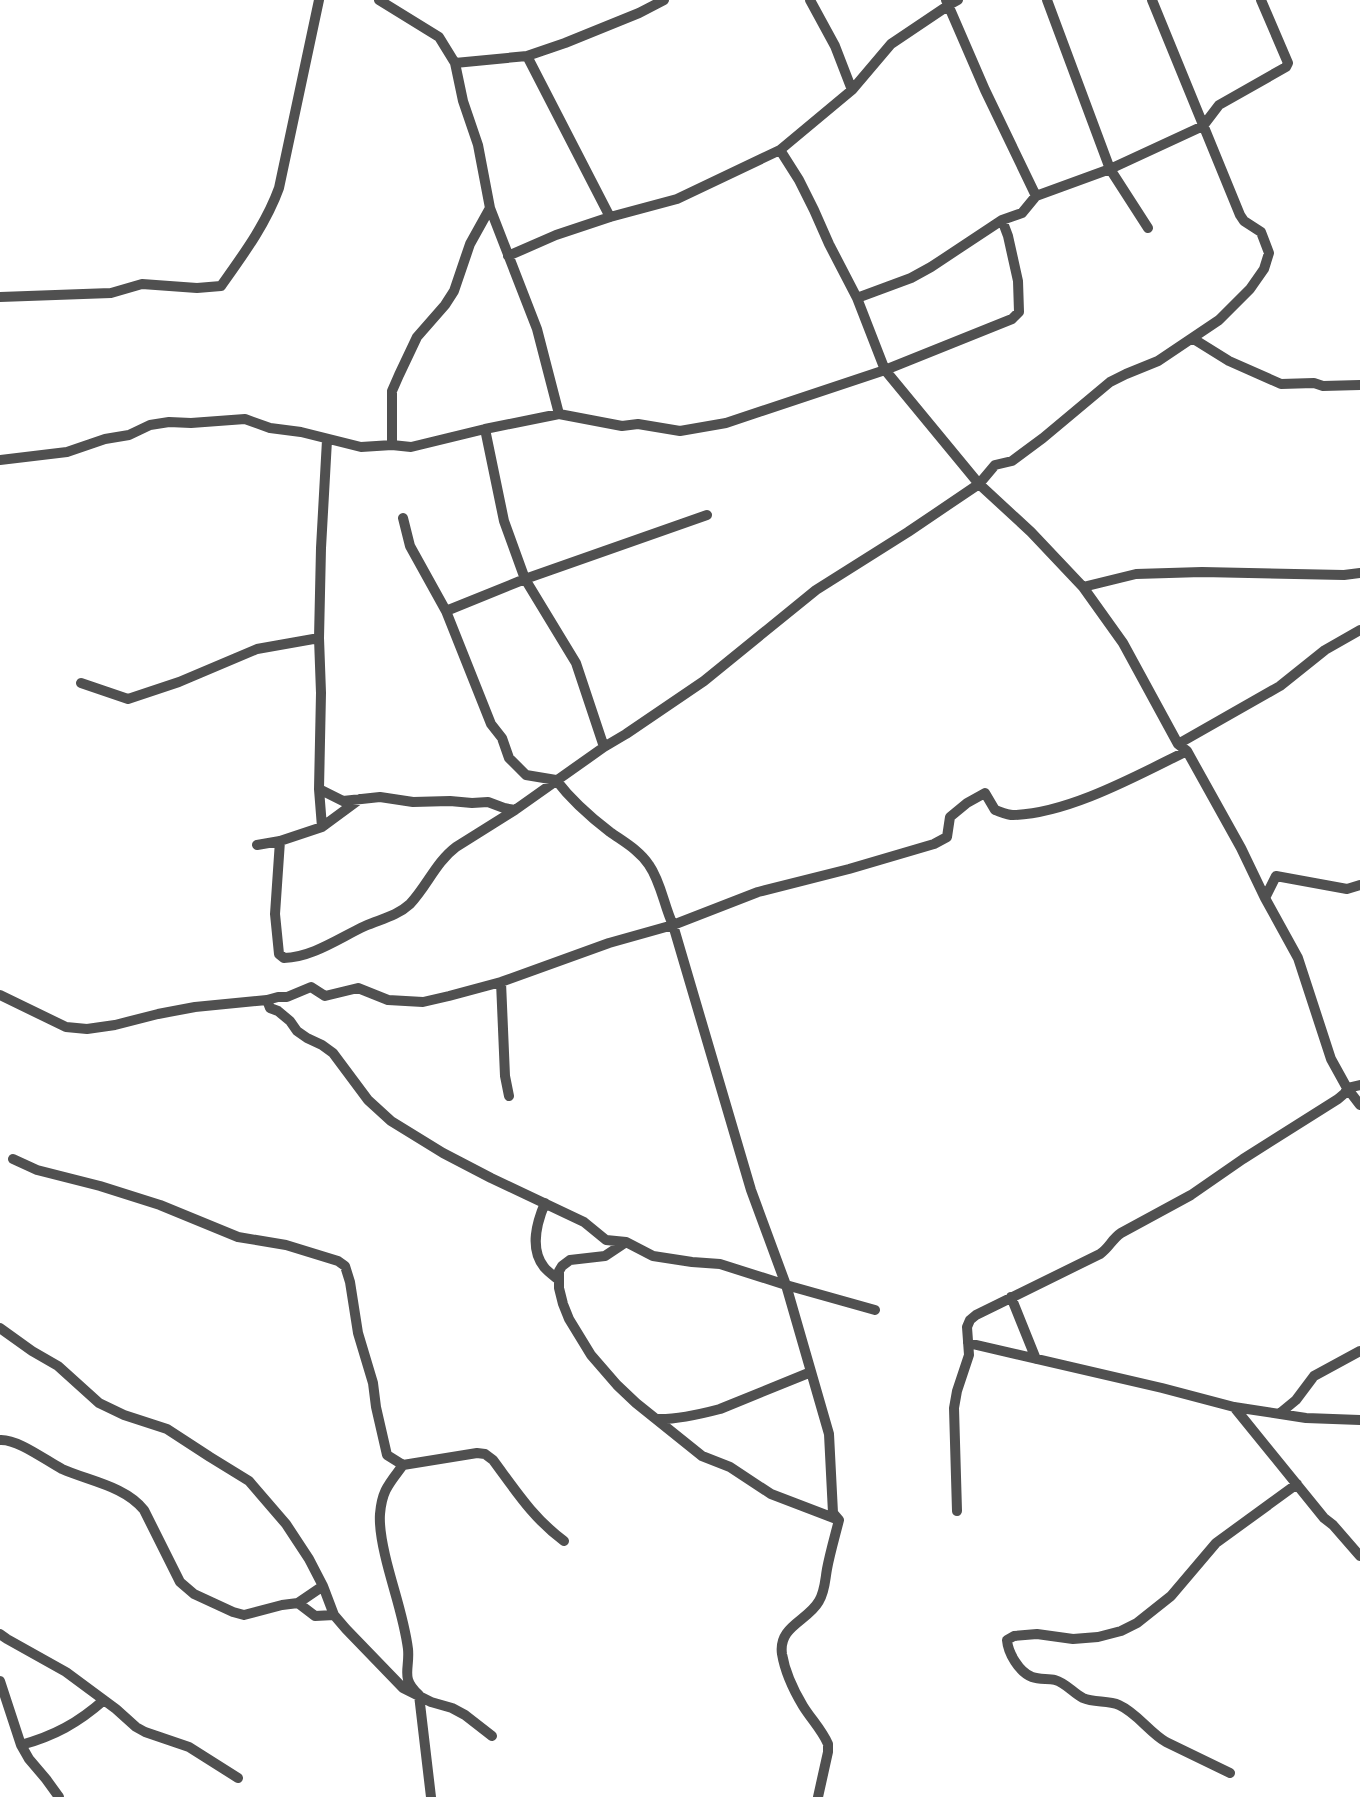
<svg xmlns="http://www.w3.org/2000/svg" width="1360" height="1797" viewBox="0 0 1360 1797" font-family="'Alegreya Sans',sans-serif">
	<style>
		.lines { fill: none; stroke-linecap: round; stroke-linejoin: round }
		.street { stroke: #505050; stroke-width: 10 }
	</style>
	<rect width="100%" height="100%" fill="#fff"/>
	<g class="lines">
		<!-- street -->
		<path class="street" d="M810,0L835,46L852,90
			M946,0L985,90L1036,196
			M1047,0L1110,169L1148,228
			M527,56L610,217
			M455,63L527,56L565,43L639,13L664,0
			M780,150L799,180L814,210L829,244L857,298L885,370L979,484L1031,532L1083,587L1123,643L1178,744L1187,751L1241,848L1265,898L1298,958L1331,1059L1347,1088L1360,1105
			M508,256L556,235L610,217L677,199L780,150L852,90L891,44L949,5L958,0
			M0,297L111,293L142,284L197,288L221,286C243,255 266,224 279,188L319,0
			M857,298L911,278L931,267L1002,220L1022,213L1036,196L1110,169L1203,126L1219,105L1286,67L1288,63L1261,0
			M1192,338L1229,361L1281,384L1314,383L1323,386L1360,385
			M559,414L622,426L638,424L680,431L726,423L885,370L1012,319L1019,312L1018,281L1008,236L1002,220
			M485,429L504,521L525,579L576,663L604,747
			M392,445V391L399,375L417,337L445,305L454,291L470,244L490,208
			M0,460L67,452L105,439L129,435L150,425L169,422L191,423L245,419L270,428L301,432L361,447L392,445L411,447L485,429L559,414L537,329L490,208L478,145L463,101L455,63L439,37L379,0
			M403,518L410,546L446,611L491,724L502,738L509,758L526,775L556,780C572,801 589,816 610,832C624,842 639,850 649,865C661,882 664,906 673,925L751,1190L786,1285L829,1434L833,1513L839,1520C835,1536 830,1553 827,1569C825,1580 825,1591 819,1601C808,1621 778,1626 782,1654C785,1672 794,1691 803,1706C811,1719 822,1730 828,1744V1752L818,1797
			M1083,587L1136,574L1202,572L1344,575L1360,573
			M446,611L525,579L707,515
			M81,683L128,699L179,682L257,649L319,638
			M1178,744L1280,686L1325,650L1360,630
			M319,789L343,801L380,797L413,802L450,801L472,803L488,802L504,808L515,810
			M322,827L319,789L321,693L319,638L321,548L327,440
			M280,841L275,914L279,954L284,958C313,957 339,938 365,926C381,919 397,916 410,904C427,886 436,862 456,847L515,810L604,747L626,734L704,681L816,590L908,532L979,484L995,465L1012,461L1043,438L1110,382L1126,374L1158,361L1219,320L1250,289L1264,269L1269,253L1261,232L1244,221L1240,215L1152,0
			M257,845L280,841L322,827L360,799
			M1265,898L1276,876L1347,889L1360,885
			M501,982L505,1076L509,1096
			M0,995L66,1027L87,1029L115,1025L158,1014L195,1007L267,1000L278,997H287L311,987L325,996L358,988L388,1000L423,1002L449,996L501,982L609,943L673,925L758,892L849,869L934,844L947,837L950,817L967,803L985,793L995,810C1001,812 1008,815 1013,815C1068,814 1138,775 1187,751
			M267,1000L270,1008L278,1011L290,1021L297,1031L307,1038L322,1045L333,1053L368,1100L391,1121L443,1153L491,1178L584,1222L606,1240L626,1242L653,1256L692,1262L720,1264L786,1285L875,1310
			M13,1159L37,1170L100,1186L160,1205L238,1237L286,1245L338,1261L345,1266L350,1282L358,1333L373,1383L376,1407L387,1455L403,1465L477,1453L485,1454L493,1460C516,1491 533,1518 564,1541
			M545,1203C537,1222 529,1248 544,1267C548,1272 554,1276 559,1280
			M626,1242L605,1256L570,1260L562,1266L559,1271V1288L563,1304L569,1319L591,1355L617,1385L636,1403L702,1456L730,1467L771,1494L839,1520
			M1011,1297L1036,1359
			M0,1328L32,1351L58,1366L99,1403L124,1415L167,1429L210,1457L249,1481L286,1524L309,1559L323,1586L334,1615L346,1629L403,1688L431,1702L452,1708L465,1715L492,1736
			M968,1343L1162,1388L1234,1407L1306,1418L1360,1420
			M1234,1407L1324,1518L1333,1525L1360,1556
			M1279,1414L1296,1400L1314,1376L1360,1351
			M656,1419C675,1420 701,1414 720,1409L811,1372
			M0,1440C18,1439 45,1460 62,1469C89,1481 125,1486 144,1510L180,1582L194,1594L233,1612L244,1615L282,1605L298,1603L323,1586
			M403,1465C389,1484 382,1490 380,1514C379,1528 382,1542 385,1555C392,1586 404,1617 408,1649C410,1670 400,1678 419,1695L431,1797
			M957,1511L954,1408L957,1391L969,1355L967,1327L970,1320L976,1315L1100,1254C1109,1248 1112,1239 1121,1233L1191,1195L1243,1159L1338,1099L1345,1093L1347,1088L1360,1085
			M298,1603L315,1616L334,1615
			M0,1634L7,1639L66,1672L116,1709L136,1727L145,1732L189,1747L238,1778
			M0,1681L21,1745L29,1759L46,1779L59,1797
			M21,1745C54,1736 78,1723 104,1700
			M1230,1773L1166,1742C1149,1732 1137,1713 1119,1705C1108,1700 1094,1703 1083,1698C1073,1693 1066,1683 1055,1680C1048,1678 1040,1680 1032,1677C1019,1672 1008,1653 1007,1640L1014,1636L1037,1634L1073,1639L1098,1637L1121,1631L1137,1623L1171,1596L1216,1543L1297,1484"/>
	</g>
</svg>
